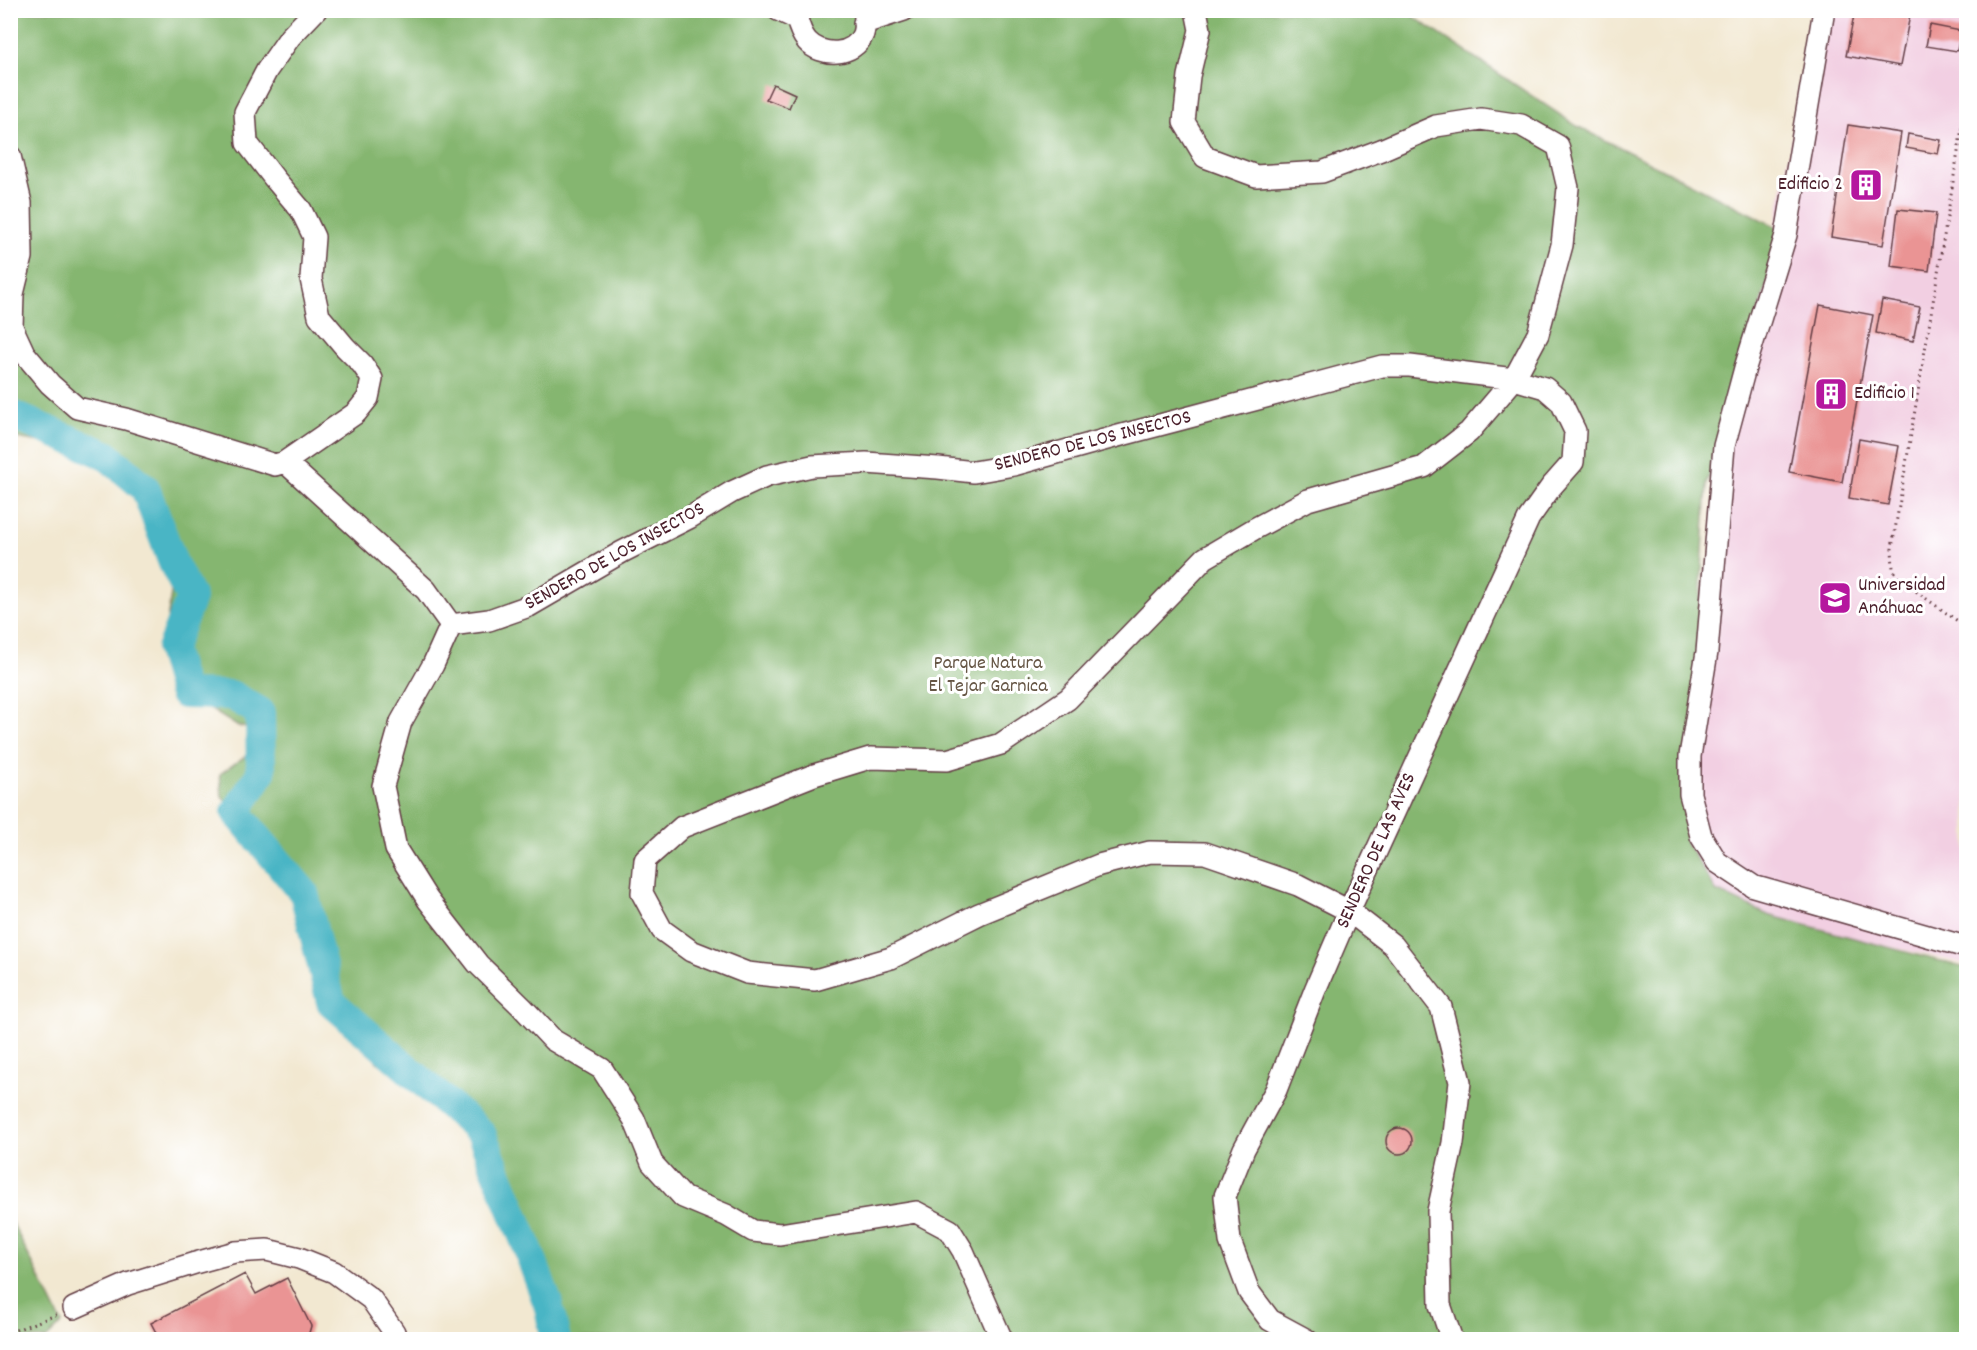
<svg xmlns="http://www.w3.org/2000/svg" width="1977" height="1350" viewBox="0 0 1977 1350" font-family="Dekko,sans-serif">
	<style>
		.built { fill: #f2cfe2 }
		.forest { fill: #85b670; stroke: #686a4e; stroke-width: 1.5 }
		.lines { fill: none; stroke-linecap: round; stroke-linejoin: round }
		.river { stroke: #48b5c5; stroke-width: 30 }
		.building { fill: #ea9494 }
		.minor-casing { stroke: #633d44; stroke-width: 24 }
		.path { stroke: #633d44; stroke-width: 3; stroke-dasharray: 1.5 4.5; stroke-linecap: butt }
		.minor { stroke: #fff; stroke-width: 21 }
		.labels { text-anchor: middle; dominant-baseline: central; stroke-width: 6; stroke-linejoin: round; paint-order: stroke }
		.poi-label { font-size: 20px; fill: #4a1f2b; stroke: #fff; text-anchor: start }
		.street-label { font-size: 20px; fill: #4a1f2b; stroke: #fff }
		.park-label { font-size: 20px; fill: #665645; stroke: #fff }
	</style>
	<rect width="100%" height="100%" fill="#fff"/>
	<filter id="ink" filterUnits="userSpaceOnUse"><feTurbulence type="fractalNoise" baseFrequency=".0167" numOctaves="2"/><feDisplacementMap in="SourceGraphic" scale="12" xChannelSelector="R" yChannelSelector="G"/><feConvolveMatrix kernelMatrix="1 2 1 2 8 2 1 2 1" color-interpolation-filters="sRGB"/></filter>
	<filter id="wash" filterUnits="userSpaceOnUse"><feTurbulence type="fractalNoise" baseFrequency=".008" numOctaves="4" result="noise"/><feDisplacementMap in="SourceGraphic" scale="24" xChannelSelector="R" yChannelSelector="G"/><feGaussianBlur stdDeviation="1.35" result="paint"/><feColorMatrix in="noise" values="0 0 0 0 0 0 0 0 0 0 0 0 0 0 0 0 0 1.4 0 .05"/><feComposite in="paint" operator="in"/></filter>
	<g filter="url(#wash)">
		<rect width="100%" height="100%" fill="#f2e8d1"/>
		<!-- built -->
		<path class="built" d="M1816,11H1966V964L1710,905L1683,845L1727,404L1777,219Z"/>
		<!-- forest -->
		<path class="forest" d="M11,11H1405L1577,126L1783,230L1707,483L1686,842L1716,891L1768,915L1966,968V1339H561L548,1296L515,1250L488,1139L451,1101L377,1062L358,1021L323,996L304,940L292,866L258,839L222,797L220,774L238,761L259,748L263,731L237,726L200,703L176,671L167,622L172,586L141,479L106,453L17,438L11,429Z
			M10,1218L62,1323L46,1339H11Z"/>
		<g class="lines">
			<!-- river -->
			<path class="river" d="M10,414L106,455L145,488L173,563L191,598L171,649L184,694L231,695L260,712L261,773L236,812L304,893L331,1002L481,1133L525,1241L548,1304L556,1340"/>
		</g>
		<g id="blocks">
			<!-- building -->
			<path class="building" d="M1855,10H1911L1900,66L1846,56Z
				M1930,25L1961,31L1957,51L1926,46Z
				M773,84L795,94L789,108L766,99Z
				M1848,125L1901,133L1883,245L1831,237Z
				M1908,134L1941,140L1938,154L1906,148Z
				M1898,209L1936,213L1929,271L1891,266Z
				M1882,300L1920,307L1913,341L1876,333Z
				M1820,305L1873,315L1842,482L1789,472Z
				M1859,439L1899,446L1888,505L1849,498Z
				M1386 1141a13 13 0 1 1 26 0a13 13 0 1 1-26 0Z
				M245,1274L256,1294L287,1278L311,1326L307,1340H160L151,1323Z"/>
		</g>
	</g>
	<g filter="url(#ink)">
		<use href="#blocks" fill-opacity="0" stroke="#633d44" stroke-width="1.5"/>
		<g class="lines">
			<!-- minor casing -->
			<g class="minor-casing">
				<path id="minor" d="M778,10L797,19
					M800,10L797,19C799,27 802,35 807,41C821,57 854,57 863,34C865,28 865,17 865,10
					M1196,10L1200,30L1189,76L1184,122L1205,157L1256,176L1322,172L1381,150L1436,126L1481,119L1521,125L1558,146L1568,188L1562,245L1538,334L1514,379L1469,432L1424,467L1308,500L1254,529L1205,558L1068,699L1001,744L947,760L870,758L814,775L682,827L645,860L642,893L662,930L691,951L747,973L815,980L891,958L979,914L1099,865L1150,852L1205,853L1298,885L1349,911L1393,945L1441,1007L1460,1082L1453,1143L1438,1211L1440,1305L1452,1340
					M1824,10L1786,235L1745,368L1724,446L1707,652L1690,756V794L1701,836L1717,862L1753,886L1966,947
					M864,23L904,10
					M10,156L21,203L22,257L13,294L12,327L24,353L50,384L77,408L126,419L275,465L285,462L426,590L451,625
					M285,462L356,413L368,398L372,379L362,364L345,347L319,316L311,279L314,237L301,210L274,178L247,143L245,112L267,70L290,37L316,10
					M451,625L489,620L529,606L622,552L689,518L732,492L767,476L812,466L866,463L938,468L974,472L1014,465L1118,436L1382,366H1410L1514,379L1545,388L1561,402L1575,431L1573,462L1551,487L1529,518L1349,911L1315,990L1276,1090L1244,1149L1225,1196L1230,1241L1249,1292L1270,1320L1307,1340
					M451,625L433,665L401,722L383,786L396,849L428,900L478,964L522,1007L553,1040L602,1069L634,1119L652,1163L683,1197L726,1215L753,1231L780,1234L916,1212L950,1230L963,1251L1002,1340
					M74,1308L128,1284L195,1263L235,1252L267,1250L299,1258L334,1272L371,1299L394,1332L396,1340"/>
			</g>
			<!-- path -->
			<path class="path" d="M1966,104L1892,548L1893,569L1900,580L1966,627
				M10,1332L59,1314"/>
			<!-- minor -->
			<use href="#minor" class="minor"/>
		</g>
	</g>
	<!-- icons -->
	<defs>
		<g id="building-square" transform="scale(1.725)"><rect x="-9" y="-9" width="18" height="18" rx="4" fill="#b5179e" stroke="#fff"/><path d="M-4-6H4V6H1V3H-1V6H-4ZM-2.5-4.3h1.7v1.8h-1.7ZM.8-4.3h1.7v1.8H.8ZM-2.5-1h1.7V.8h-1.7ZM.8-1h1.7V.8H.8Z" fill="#fff"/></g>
		<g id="university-square" transform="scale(1.725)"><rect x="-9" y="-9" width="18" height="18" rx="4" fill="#b5179e" stroke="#fff"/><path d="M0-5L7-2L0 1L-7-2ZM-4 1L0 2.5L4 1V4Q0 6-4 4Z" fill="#fff"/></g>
	</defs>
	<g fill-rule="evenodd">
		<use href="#building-square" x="1866" y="185"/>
		<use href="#building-square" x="1831" y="394"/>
		<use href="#university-square" x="1835" y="598"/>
	</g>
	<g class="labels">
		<!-- poi labels -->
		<g class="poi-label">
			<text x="1843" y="185" text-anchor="end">Edificio 2</text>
			<text x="1854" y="394">Edificio 1</text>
			<text x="1858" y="586">Universidad<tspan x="1858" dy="23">Anáhuac</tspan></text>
		</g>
		<!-- street labels -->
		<g class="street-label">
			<text transform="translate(1093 442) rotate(-14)">SENDERO DE LOS INSECTOS</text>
			<text transform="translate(615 557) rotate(-29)">SENDERO DE LOS INSECTOS</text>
			<text transform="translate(1377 851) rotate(-66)">SENDERO DE LAS AVES</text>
		</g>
		<!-- park labels -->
		<g class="park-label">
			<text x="988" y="664">Parque Natura<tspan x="988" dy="23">El Tejar Garnica</tspan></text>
		</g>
	</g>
	<!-- margin -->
	<rect width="1977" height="1350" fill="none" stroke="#fff" stroke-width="36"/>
</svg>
